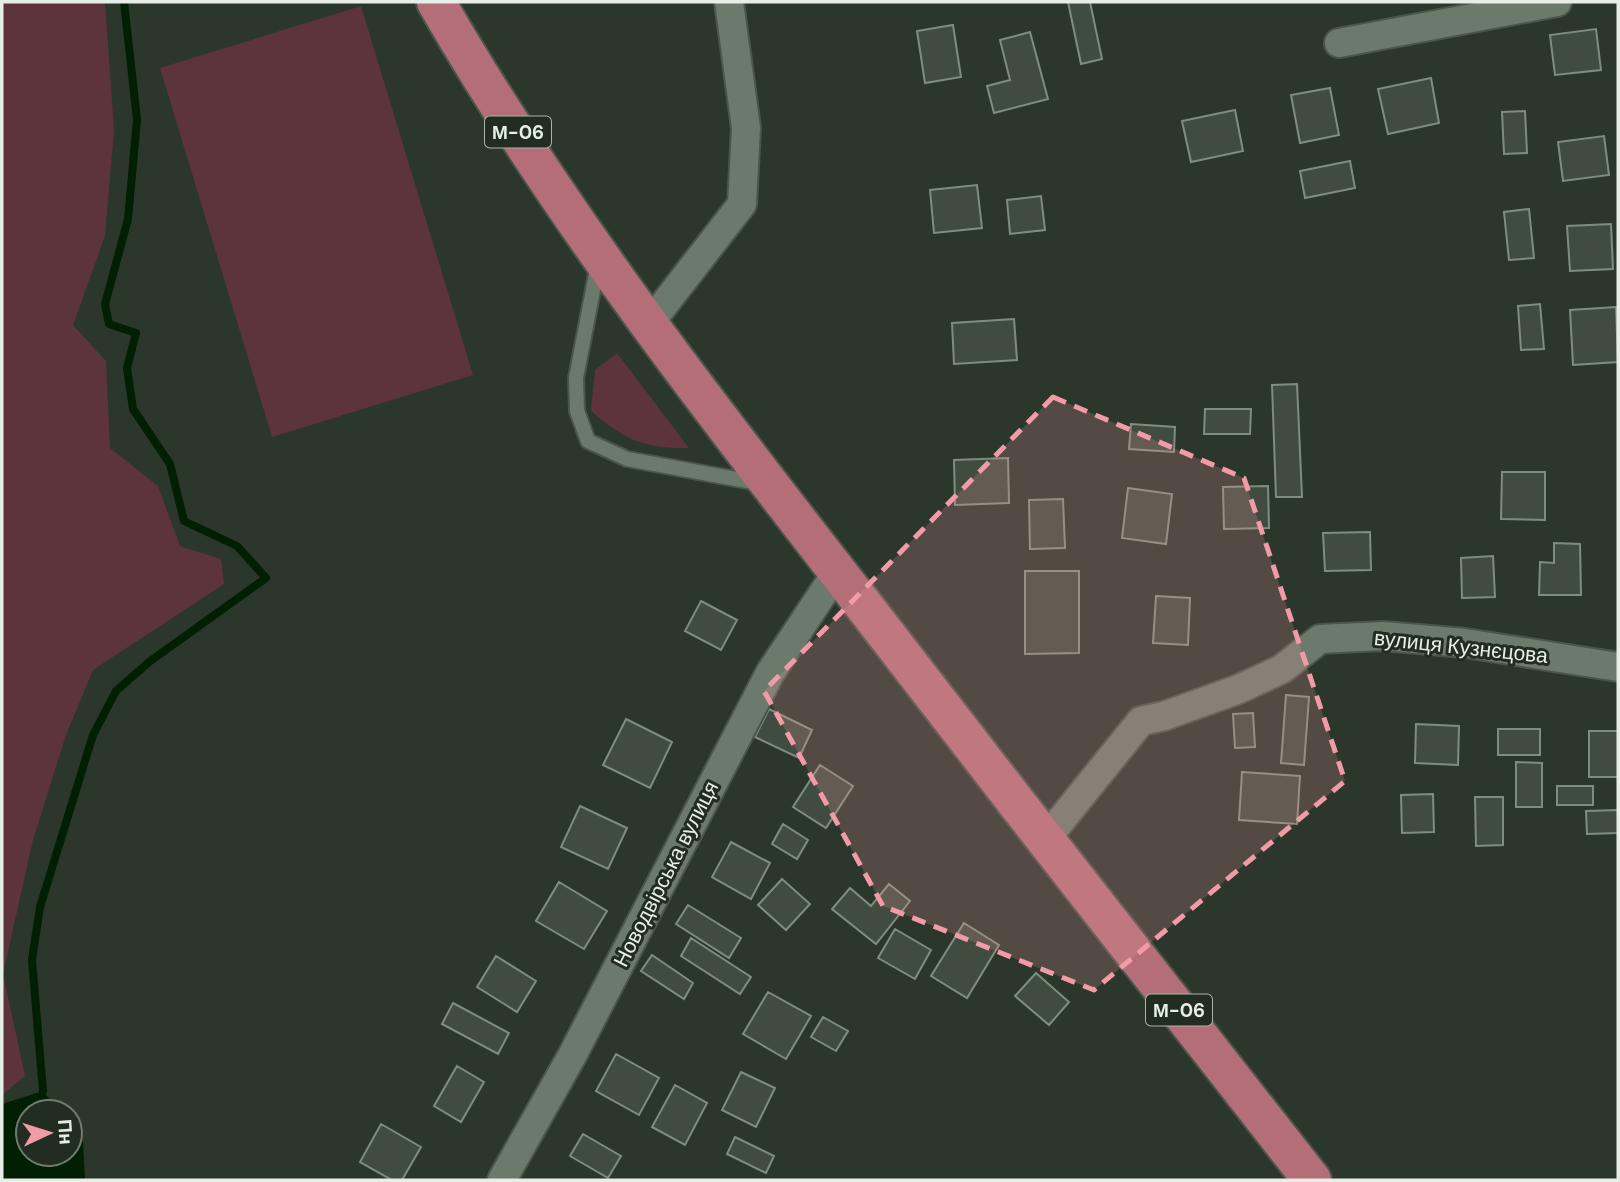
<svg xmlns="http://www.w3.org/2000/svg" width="1620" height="1182" viewBox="0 0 1620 1182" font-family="'DM Sans',sans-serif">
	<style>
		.green { fill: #5c343a }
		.water { fill: #011f02 }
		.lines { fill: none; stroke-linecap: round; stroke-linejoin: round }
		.stream { stroke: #011f02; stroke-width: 8 }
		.building { fill: #404c3f; stroke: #7f8d7e; stroke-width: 2 }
		.service-casing { stroke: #4b554a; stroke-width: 18 }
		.minor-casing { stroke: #4b554a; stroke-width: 32 }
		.trunk-casing { stroke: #4b554a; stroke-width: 42 }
		.service { stroke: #6c7a6b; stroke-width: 14 }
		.minor { stroke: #6c7a6b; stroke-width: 28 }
		.trunk { stroke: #b46e77; stroke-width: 38 }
		.marked { fill: #f39aa7; fill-opacity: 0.2; stroke: #f39aa7; stroke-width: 5; stroke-dasharray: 14 9; stroke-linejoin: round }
		.labels { text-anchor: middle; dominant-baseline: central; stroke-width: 6; stroke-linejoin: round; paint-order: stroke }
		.shield { fill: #222d21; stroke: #abb4aa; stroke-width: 2 }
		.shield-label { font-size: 19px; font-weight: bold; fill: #e6eee5 }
		.street-label { font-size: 21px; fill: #e6eee5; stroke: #222d21 }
	</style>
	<rect width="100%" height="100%" fill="#2b372b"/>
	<!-- green -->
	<path class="green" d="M2,2H105L114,130L105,236L73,325L106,361L110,448L158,486L180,546L221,559L224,584L93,670L66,735L33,840L3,974L25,1076L2,1095Z
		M361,6L473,375L272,437L160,68Z
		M617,353L689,448C644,449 625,440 591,411L595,370Z"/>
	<!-- water -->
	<path class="water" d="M43,1091L60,1112H28V1154H70V1125L83,1142L85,1180H2V1104Z"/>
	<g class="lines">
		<!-- stream -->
		<path class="stream" d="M43,1091L32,960L40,907L93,735L116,691L149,662L266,578L237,546L184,521L170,464L133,409L127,368L136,333L109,324L105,304L128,219L137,120L124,2"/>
	</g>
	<!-- building -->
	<path class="building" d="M1068,2H1090L1102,59L1081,64Z
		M953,25L961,77L925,83L917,31Z
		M1596,29L1601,70L1555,75L1550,35Z
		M1030,32L1048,99L994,113L987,86L1010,80L1000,40Z
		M1431,78L1439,123L1388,134L1378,89Z
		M1330,88L1339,135L1300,143L1291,95Z
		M1235,110L1243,151L1191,162L1182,121Z
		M1525,111L1527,153L1504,154L1502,112Z
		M1604,136L1609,175L1563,181L1558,142Z
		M1350,161L1355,188L1305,198L1300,171Z
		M977,185L982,228L934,233L930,190Z
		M1041,196L1045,230L1010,234L1007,200Z
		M1529,209L1534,258L1509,260L1504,212Z
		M1611,224L1613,269L1570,271L1567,226Z
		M1540,304L1544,349L1521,350L1518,306Z
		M1616,307L1618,362L1573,365L1570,310Z
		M1014,319L1017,360L954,364L952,323Z
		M1297,384L1302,497H1276L1272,385Z
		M1205,409H1251L1250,434H1204Z
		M1131,424L1175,427L1174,452L1129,449Z
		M1008,458L1009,503L955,505L954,460Z
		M1502,472H1545V520L1501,519Z
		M1268,486L1269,528L1224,529L1223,487Z
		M1128,488L1172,494L1166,544L1122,538Z
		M1063,499L1065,548L1030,549L1029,500Z
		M1370,532L1371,570L1325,571L1323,533Z
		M1554,543L1580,544L1581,595H1539L1540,562L1554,563Z
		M1493,556L1495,597L1462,598L1461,558Z
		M1025,571H1079V653L1025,654Z
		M1156,596L1190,598L1188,645L1153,643Z
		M701,601L737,620L721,650L685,631Z
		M1286,695L1309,697L1304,765L1281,763Z
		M769,709L812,730L799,758L755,737Z
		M1253,713L1255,747L1235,748L1233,714Z
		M626,719L672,742L650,788L603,765Z
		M1416,724L1459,726L1458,765L1415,763Z
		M1498,729H1540V755H1498Z
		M1589,731H1618V777H1589Z
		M1516,762L1542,763V807H1516Z
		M820,765L853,786L826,828L793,807Z
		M1242,772L1300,776L1297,824L1239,820Z
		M1557,786H1593V805H1557Z
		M1433,794L1434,832L1402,833L1401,795Z
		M1475,797H1503V845L1476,846Z
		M580,806L627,828L608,869L561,847Z
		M1618,810V833L1587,834L1586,811Z
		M783,824L808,840L797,859L772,844Z
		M731,842L770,863L751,899L712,877Z
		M782,879L810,904L786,930L758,905Z
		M559,882L607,911L584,949L536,921Z
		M889,884L910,901L876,944L832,909L850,888L871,906Z
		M688,905L741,938L729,958L676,924Z
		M964,923L999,945L967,998L931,976Z
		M895,929L931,950L915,979L878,958Z
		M691,938L751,977L740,994L681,956Z
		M652,955L693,983L684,999L641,971Z
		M496,956L536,981L517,1012L477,987Z
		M1036,973L1069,1002L1049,1025L1015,996Z
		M768,992L811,1016L786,1059L743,1034Z
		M453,1003L509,1033L498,1054L442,1024Z
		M823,1017L848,1031L836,1051L811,1037Z
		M616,1054L659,1078L639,1115L596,1091Z
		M457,1066L484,1082L461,1122L434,1106Z
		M741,1072L775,1088L756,1127L722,1110Z
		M675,1085L707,1103L685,1145L652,1127Z
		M381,1124L421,1147L402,1180H392L360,1162Z
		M583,1134L621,1156L608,1178L570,1156Z
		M735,1137L774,1156L766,1173L727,1154Z"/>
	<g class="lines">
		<!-- service casing -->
		<g class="service-casing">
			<path id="service" d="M598,264L576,378L577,411L588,441L627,459L758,483"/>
		</g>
		<!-- minor casing -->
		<g class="minor-casing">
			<path id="minor" d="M1339,43L1557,2
				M649,324L742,204L746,128L729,2
				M1045,840L1141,721L1164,716L1239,689L1282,669L1320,639L1383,636L1465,643L1618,667
				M502,1180L573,1054L770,673L837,572"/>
		</g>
		<!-- trunk casing -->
		<g class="trunk-casing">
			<path id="trunk" d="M436,2C558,213 708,406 858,598C1008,793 1160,987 1312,1180"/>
		</g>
		<!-- service -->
		<use href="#service" class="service"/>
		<!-- minor -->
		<use href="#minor" class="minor"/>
		<!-- trunk -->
		<use href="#trunk" class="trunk"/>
	</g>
	<!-- marked area -->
	<path class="marked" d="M1053,397L1244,478L1345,781L1094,990L883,906L764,691Z"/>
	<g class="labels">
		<!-- shield labels -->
		<g class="shield">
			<rect x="485" y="116.5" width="66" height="31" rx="5"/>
			<rect x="1146" y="994.5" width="66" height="31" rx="5"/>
		</g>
		<g class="shield-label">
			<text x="518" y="132">М-06</text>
			<text x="1179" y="1010">М-06</text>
		</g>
		<!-- street labels -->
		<g class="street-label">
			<text transform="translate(1461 647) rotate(6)">вулиця Кузнєцова</text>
			<text transform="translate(666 874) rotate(-63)">Новодвірська вулиця</text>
		</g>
	</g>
	<!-- border -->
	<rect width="1620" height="1182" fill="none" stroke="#e6eee5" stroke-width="7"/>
	<!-- north arrow -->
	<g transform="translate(49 1133) rotate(86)"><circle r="33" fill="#222d21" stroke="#707a6f" stroke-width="2"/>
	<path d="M0-5L12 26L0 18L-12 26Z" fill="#f39aa7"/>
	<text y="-10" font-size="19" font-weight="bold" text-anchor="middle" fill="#e6eee5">Пн</text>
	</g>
</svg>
